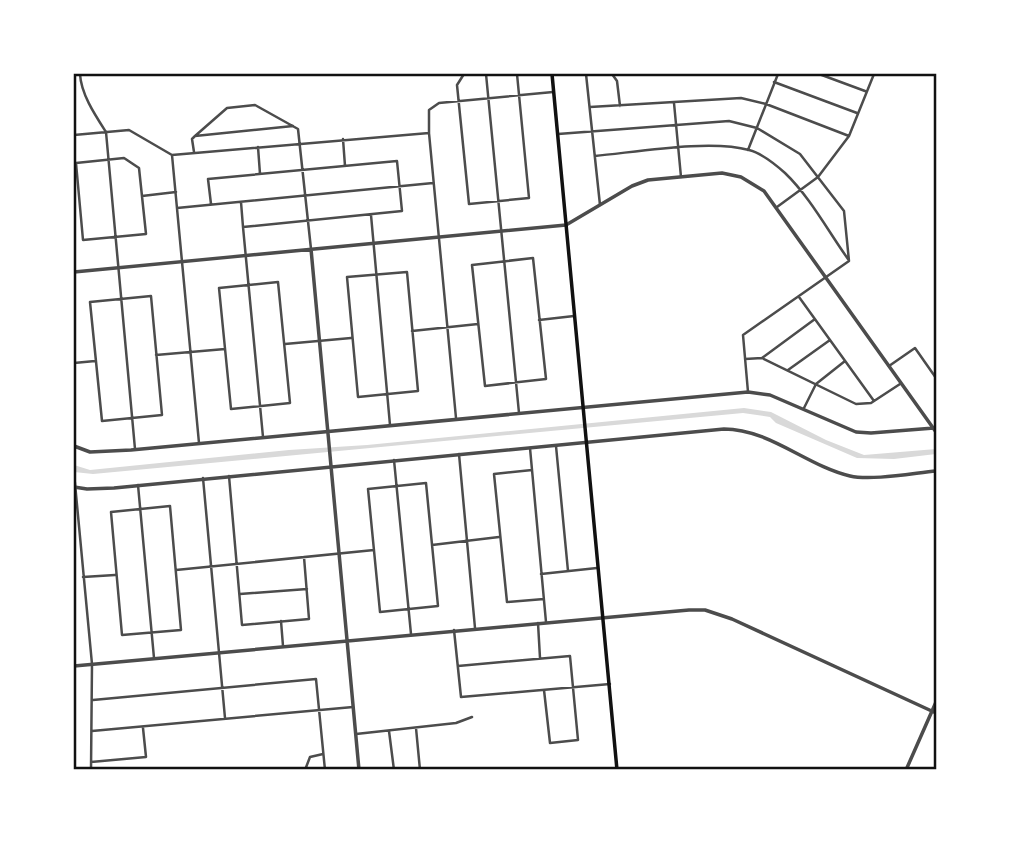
<svg xmlns="http://www.w3.org/2000/svg" width="1010" height="843" viewBox="0 0 1010 843" font-family="Overpass,sans-serif">
	<style>
		.water { fill: #d9d9d9 }
		.lines { fill: none; stroke-linecap: round; stroke-linejoin: round }
		.minor { stroke: #4c4c4c; stroke-width: 2.5 }
		.tertiary { stroke: #4c4c4c; stroke-width: 3.5 }
		.secondary { stroke: #111; stroke-width: 3.5 }
		.neatline { fill: none; stroke: #111; stroke-width: 2.5 }
	</style>
	<rect width="100%" height="100%" fill="#fff"/>
	<!-- water -->
	<path class="water" d="M744,408L771,412L826,440L864,455L936,449V454L894,459L857,458L776,423L770,417L743,413L93,474L74,472V465L90,470L289,450L367,445Z"/>
	<g class="lines">
		<!-- minor -->
		<path class="minor" d="M80,74C81,94 95,115 106,132L135,449
			M464,74L457,85L469,204L529,198L517,74
			M486,74L519,413
			M586,74L600,205
			M612,74L617,81L620,106
			M819,74L865,91
			M774,82L857,113
			M674,103L681,177
			M590,107L741,98L766,104L849,136
			M429,133V110L439,103L553,92
			M558,134L729,121L757,128L800,154L844,211L849,261L743,335L748,392
			M74,135L129,130L172,155
			M195,136L227,108L255,105L298,129L311,249
			M195,136L293,126
			M343,139L345,166
			M258,147L260,174
			M748,150L778,74
			M194,152L192,139L195,136
			M172,155L429,133L456,418
			M172,155L199,443
			M595,156C637,152 710,139 749,150C761,153 776,165 785,173C810,197 828,231 848,259
			M124,158L139,168L146,234L83,240L76,163Z
			M142,196L176,192
			M241,202L243,227
			M211,204L208,179L397,161L402,211L243,227L263,437
			M777,207L818,177L849,136L874,74
			M177,208L433,183
			M371,215L390,425
			M533,258L546,379L485,386L472,265Z
			M407,272L418,391L358,397L347,277Z
			M278,282L290,403L231,409L219,288Z
			M151,296L162,415L102,421L90,302Z
			M799,297L874,401
			M539,320L574,316
			M412,331L478,324
			M285,344L351,338
			M156,355L225,349
			M762,358L815,319
			M745,359L762,358L856,404L871,403L900,384
			M74,363L95,361
			M889,366L915,348L936,378
			M788,370L830,340
			M804,408L816,384L845,361
			M556,446L568,571
			M530,448L546,622
			M459,454L475,628
			M394,460L411,634
			M532,470L494,474L507,602L544,599
			M74,473L92,664L91,770
			M229,476L242,625L309,619L304,557
			M203,478L225,718
			M426,483L438,606L380,612L368,489Z
			M138,485L154,658
			M170,506L181,630L122,635L111,512Z
			M432,545L499,537
			M176,570L374,550
			M541,574L597,568
			M83,577L115,575
			M240,594L307,589
			M281,621L283,646
			M538,623L540,658
			M454,630L461,697L610,684
			M458,666L570,656L578,740L550,743L544,690
			M93,700L316,679L325,770
			M416,728L420,770
			M92,731L353,707
			M389,731L394,770
			M356,734L456,723L472,717
			M91,762L146,757L143,728
			M305,770L310,757L323,754"/>
		<!-- tertiary -->
		<path class="tertiary" d="M311,249L359,770
			M74,272L566,225L632,186L648,180L722,173L741,177L764,191L936,432
			M74,446L90,452L131,450L748,392L770,395L856,432L871,433L934,428
			M74,487L87,489L114,488L724,429C769,429 807,466 850,476C871,481 914,473 936,471
			M74,666L689,610H705L732,619L936,713
			M906,770L936,702"/>
		<!-- secondary -->
		<path class="secondary" d="M552,74L617,770"/>
	</g>
	<!-- border -->
	<rect width="1010" height="843" fill="none" stroke="#ffffff" stroke-width="150"/>
	<rect x="75" y="75" width="860" height="693" class="neatline"/>
</svg>
